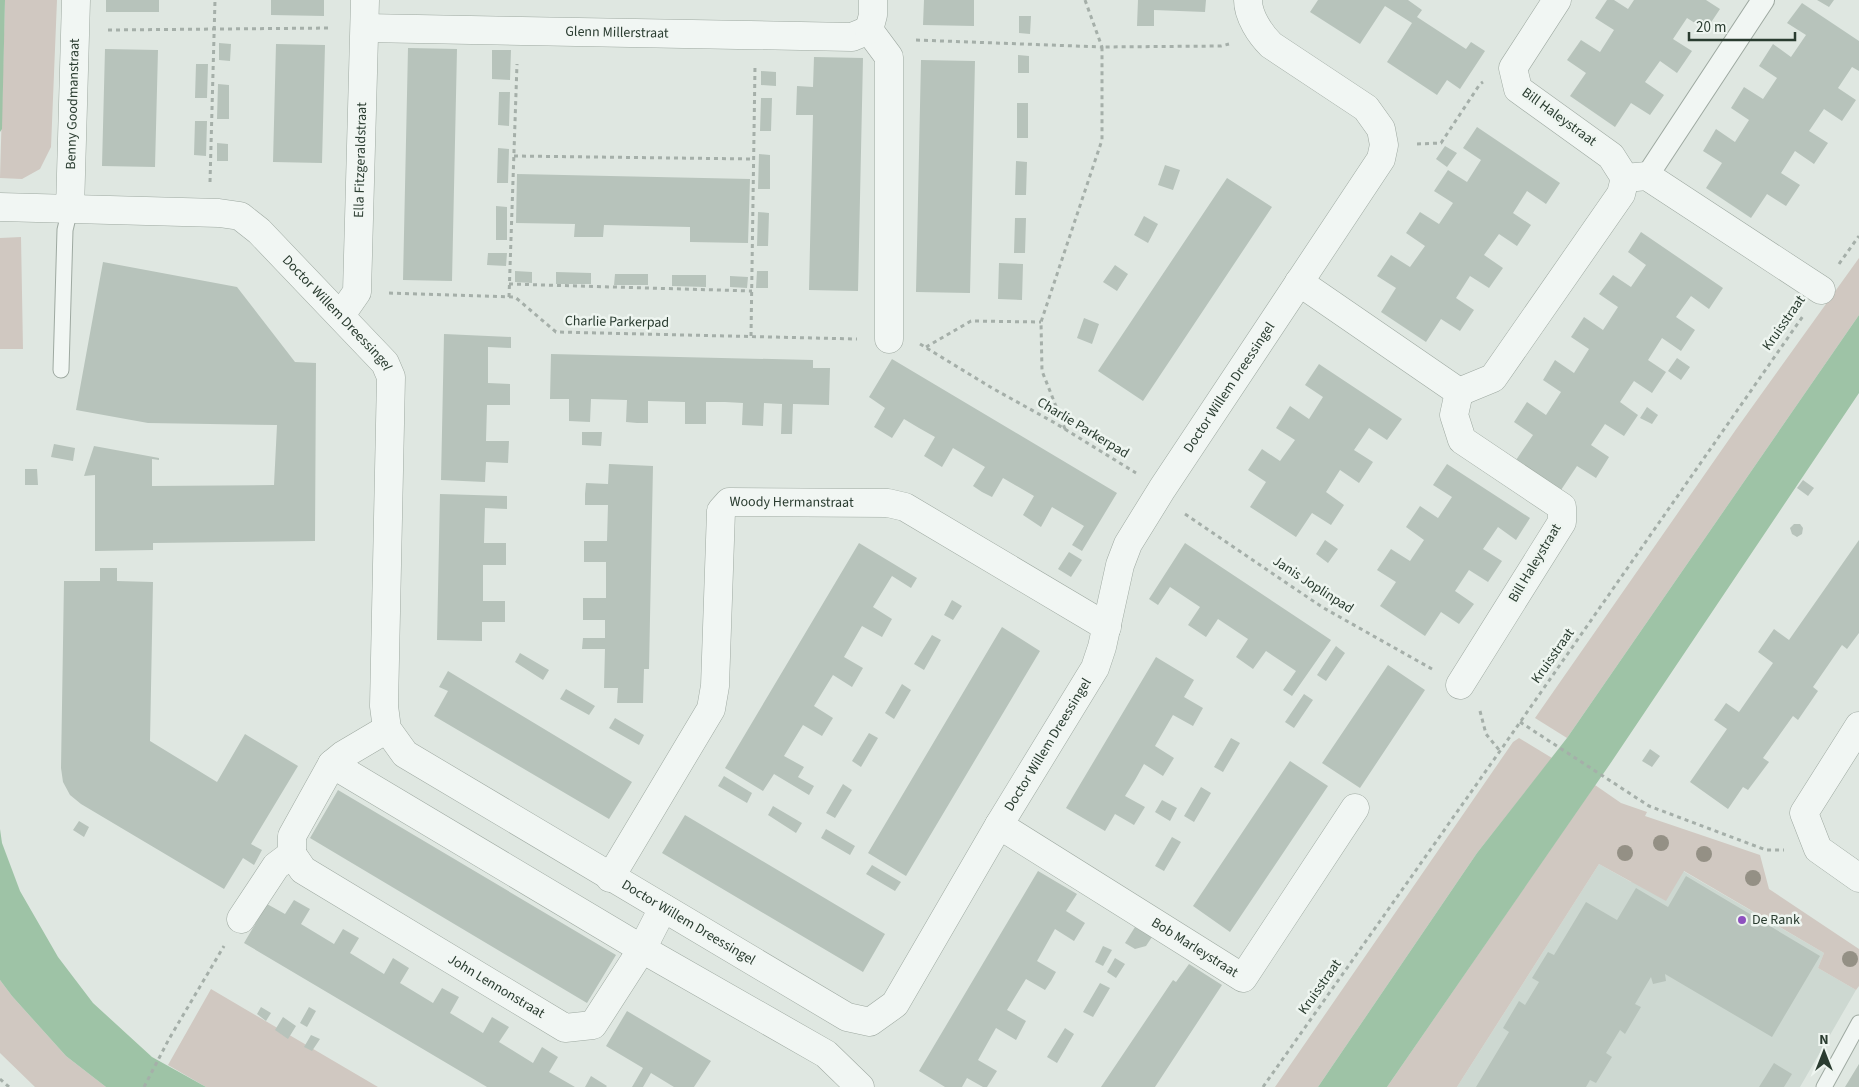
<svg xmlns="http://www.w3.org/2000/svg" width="1859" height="1087" viewBox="0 0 1859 1087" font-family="'Source Sans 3',sans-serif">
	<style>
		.built { fill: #cdd8d1 }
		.green { fill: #d0c8c1 }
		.water { fill: #9ec3a6 }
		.building { fill: #b7c3bb }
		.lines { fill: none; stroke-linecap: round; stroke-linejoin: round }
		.service-casing { stroke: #9ea9a1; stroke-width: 17 }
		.pedestrian-casing { stroke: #9ea9a1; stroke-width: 24 }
		.minor-casing { stroke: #9ea9a1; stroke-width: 29 }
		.path { stroke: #a5afa9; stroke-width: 3; stroke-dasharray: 4 4; stroke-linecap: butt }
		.service { stroke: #f1f6f3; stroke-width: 15 }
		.pedestrian { stroke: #f1f6f3; stroke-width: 22 }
		.minor { stroke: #f1f6f3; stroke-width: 28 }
		.tree { fill: #949085 }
		.poi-dot { fill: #8e51bf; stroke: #eef5f0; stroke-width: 2 }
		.labels { text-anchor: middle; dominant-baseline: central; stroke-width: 5; stroke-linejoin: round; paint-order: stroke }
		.street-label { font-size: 14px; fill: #2a3c30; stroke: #eef5f0 }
		.poi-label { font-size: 14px; fill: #2a3c30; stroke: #eef5f0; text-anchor: start }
	</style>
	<rect width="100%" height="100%" fill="#dfe7e1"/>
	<!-- built -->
	<path class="built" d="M1599,864L1631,882L1683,871L1824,953L1818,968L1856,990L1800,1087H1457Z"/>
	<!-- green -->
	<path class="green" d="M5,0H57L51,147L40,169L22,179L0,178Z
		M21,237L23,349H0V238Z
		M1859,258V315L1567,738L1535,718L1737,428Z
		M1519,738L1552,758L1477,853L1318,1087H1275L1513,742Z
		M1595,785L1621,803L1647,812L1645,816L1760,855L1769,889L1859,949V986L1856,990L1818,968L1824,953L1684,871L1666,901L1599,864L1457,1087H1387Z
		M0,980L12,996L66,1056L106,1087H35L0,1053Z
		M211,989L378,1087H206L168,1065Z"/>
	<!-- water -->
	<path class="water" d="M0,0H5L2,129L0,132Z
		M1859,315V393L1610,764L1387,1087H1318L1477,853L1567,738Z
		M0,829L2,843L20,891L58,957L93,1003L152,1057L206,1087H106L66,1056L12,996L0,980Z"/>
	<!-- building -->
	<path class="building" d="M106,0H159V12H106Z
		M271,0H324V16L271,15Z
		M924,0H974V26L923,25Z
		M1138,0H1206L1205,12L1154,10V26H1137Z
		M1318,0H1408L1422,10L1417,17L1466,49L1471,42L1485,51L1460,89L1447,80L1437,95L1387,62L1412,23L1385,6L1360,44L1310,12Z
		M1607,0H1614L1628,9L1634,0H1706L1720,9L1706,30L1687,18L1673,39L1692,51L1677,73L1660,61L1645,82L1664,95L1650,115L1631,103L1615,127L1570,96L1586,73L1567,60L1581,40L1600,52L1614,30L1595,18Z
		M1817,0H1834L1829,7Z
		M1802,3L1859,41V71L1852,67L1838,88L1856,100L1842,121L1824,109L1809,131L1828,143L1814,164L1795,151L1781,173L1800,185L1786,206L1767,194L1751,218L1706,188L1722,163L1703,151L1716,129L1735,142L1749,120L1731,108L1744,87L1763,99L1777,78L1759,66L1773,44L1791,57L1806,35L1787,23Z
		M1019,16H1031L1030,34L1019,33Z
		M219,43L231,44L230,61L219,60Z
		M276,44L325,45L322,163L273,162Z
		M408,48L457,49L452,281L403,280Z
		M105,49L158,50L155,167L102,166Z
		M492,50H511L510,80L492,79Z
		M1018,55L1029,56V73H1018Z
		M814,57L863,58L858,291L809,290L813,115H796L797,86L813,87Z
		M921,60L975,61L970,293L916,292Z
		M196,64H208L207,98H195Z
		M761,71L776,72V86L761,85Z
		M218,84L229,85V119H217Z
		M499,92H510L509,126L498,125Z
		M761,98H772L771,131H760Z
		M1017,103H1028V138H1017Z
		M195,121H207L206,156L194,155Z
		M1477,127L1560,183L1546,204L1527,191L1513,213L1531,225L1517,246L1499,234L1484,255L1503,268L1489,288L1470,276L1456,298L1474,310L1460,331L1441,319L1426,342L1381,312L1396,288L1377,276L1391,255L1410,267L1425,246L1406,233L1420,212L1439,224L1453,203L1434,191L1448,170L1467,182L1481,160L1463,148Z
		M217,143L228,144V161H217Z
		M1445,146L1457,153L1447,167L1436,159Z
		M498,148L509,149L508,183H497Z
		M759,154L770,155V189H758Z
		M1016,161L1027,162L1026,195H1015Z
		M1165,165L1180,170L1173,190L1158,185Z
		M517,174L750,179L748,243L690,242V227L604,225L603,237H574L575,224L516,223Z
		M1227,178L1272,207L1143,401L1098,371Z
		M496,206L507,207V240H496Z
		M758,212L769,213L768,246H757Z
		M1144,216L1158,224L1148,243L1134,235Z
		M1015,218H1026L1025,253H1014Z
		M1641,232L1723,288L1709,309L1691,296L1676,317L1695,330L1681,351L1662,338L1648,360L1666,372L1652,393L1634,381L1620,402L1638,415L1624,436L1605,424L1591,445L1609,457L1596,478L1577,466L1561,490L1516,460L1533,435L1514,422L1527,402L1546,415L1561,392L1543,380L1555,360L1574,373L1589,349L1571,337L1584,317L1603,330L1618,307L1599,294L1613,275L1631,287L1646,265L1628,252Z
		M488,253H507L506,266L487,265Z
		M103,262L237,287L295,362L316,363L315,541L153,543V550L95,551V475L84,476L94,446L159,458V460L152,459V486L274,485L277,425L148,423L76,410Z
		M999,263L1023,264L1022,300L998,299Z
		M1115,265L1128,274L1117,291L1103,282Z
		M515,271L532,272V283L515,282Z
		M757,271H768V288H756Z
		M556,272L591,273V284H556Z
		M615,274H648V285H614Z
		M672,275H706V287L672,286Z
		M730,276L748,277L747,288L730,287Z
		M1084,318L1099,324L1092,344L1077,338Z
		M444,334L511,337V348L488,347V383L510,384V405H487L486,441H509L508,463L486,462L485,482L441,480Z
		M551,354L813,360V368H830L829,405L793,404L792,434H781L782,404L764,403L763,426L742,425L743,403L725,402H706V424H685V402L648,401V423H637L626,422L627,400L591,399L590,422L569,421V399H550Z
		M1677,358L1690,367L1681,380L1668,371Z
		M892,359L1117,493L1082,551L1072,545L1084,526L1052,507L1041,527L1023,515L1034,496L1003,478L992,497L982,492L973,486L985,467L953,448L942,467L924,456L935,437L919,428L904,419L892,438L874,427L885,408L869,397Z
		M1319,364L1402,419L1387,440L1369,428L1354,450L1373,462L1359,483L1340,470L1326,492L1344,505L1331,525L1312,513L1296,537L1250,507L1266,482L1248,470L1262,449L1280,461L1295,440L1276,428L1290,406L1309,419L1323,397L1305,385Z
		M1647,407L1658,415L1652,424L1640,418Z
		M582,432H602L601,446L582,445Z
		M54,444L75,448L73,461L51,457Z
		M609,464L653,466L649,669H644L643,703H617L618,688H604L605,649H582L583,638H605V620H583V598H606V562H584V541H607L608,505H585V494L586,483L608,484Z
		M1447,464L1530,518L1516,540L1498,527L1483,549L1502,561L1488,582L1469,570L1455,591L1474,604L1459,624L1441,612L1425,636L1380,606L1396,582L1377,570L1391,549L1410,561L1424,540L1406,527L1420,506L1438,518L1452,497L1433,485Z
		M25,469H37L38,485H25Z
		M1803,480L1814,488L1808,496L1797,488Z
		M440,494L507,496V509L485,508L484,543H506V565H483V601H505V622H482V641L437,640Z
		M1794,524H1800L1803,528L1802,534L1797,537L1792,534L1790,528Z
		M1325,540L1338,549L1328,563L1316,554Z
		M1859,540V633L1847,649L1842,645L1813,687L1818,691L1798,720L1793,716L1763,758L1769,762L1748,790L1743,787L1728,809L1690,782L1727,729L1714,720L1726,703L1739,712L1773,663L1758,652L1774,629L1789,640Z
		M859,543L917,578L911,588L892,576L873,607L892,619L882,637L862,626L844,657L863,668L852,687L833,675L814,706L833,718L822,736L803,725L784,756L804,767L798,777L814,786L809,795L774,774L763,791L725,768Z
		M1185,543L1331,640L1292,696L1283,690L1296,671L1266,651L1253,669L1236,657L1248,639L1218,619L1206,637L1188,625L1200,607L1170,587L1158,605L1149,599Z
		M1069,552L1082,560L1071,577L1058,569Z
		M100,568H117V581L153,582L150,741L217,782L245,734L298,766L251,844L262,850L254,865L243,858L224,889L81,804L70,795L63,782L61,768L64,581H100Z
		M952,600L962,606L953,620L944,615Z
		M1002,627L1040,651L906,876L868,853Z
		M932,635L941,640L924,670L914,664Z
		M1336,646L1345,653L1326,681L1317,675Z
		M520,653L549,670L543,680L515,662Z
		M1156,657L1194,680L1184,697L1203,708L1193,726L1173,715L1155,746L1174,758L1163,776L1144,764L1135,780L1125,796L1145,807L1134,825L1115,814L1105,831L1066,808Z
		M1388,665L1425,690L1360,788L1322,763Z
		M448,671L632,782L609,819L434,716L448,691L439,687Z
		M902,684L911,690L894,719L885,713Z
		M566,689L595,706L589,715L560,699Z
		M1304,694L1313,700L1294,728L1285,722Z
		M615,718L644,735L639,745L609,728Z
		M869,733L878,738L861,767L852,761Z
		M1231,738L1240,743L1223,772L1214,767Z
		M1650,749L1660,756L1652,767L1642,761Z
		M1290,761L1328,786L1230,932L1193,906Z
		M724,776L752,793L747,803L718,786Z
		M843,784L852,790L835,818L826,813Z
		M1201,787L1211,793L1194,822L1184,816Z
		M338,790L616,955L587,1003L310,838Z
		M1162,800L1177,808L1170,821L1155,812Z
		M773,806L802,823L796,833L768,815Z
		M685,815L885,934L863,972L662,853Z
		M79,821L89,827L84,837L73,830Z
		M826,829L855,846L850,855L821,838Z
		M1172,837L1181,842L1164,871L1155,866Z
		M872,865L901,882L895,891L866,874Z
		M1038,871L1077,894L1066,911L1085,923L1074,941L1055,929L1037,961L1056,972L1051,981L1045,990L1026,979L1007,1010L1026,1021L1016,1040L996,1028L978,1060L997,1071L987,1087H983L967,1078L962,1087H945L919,1071Z
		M1686,876L1820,956L1772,1037L1665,974L1666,981L1653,984L1651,977L1635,1004L1641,1007L1625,1034L1620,1030L1606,1053L1612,1057L1596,1083L1590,1080L1586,1087H1476L1509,1032L1503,1028L1519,1001L1525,1005L1539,982L1532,978L1548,952L1554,955L1586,902L1617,920L1636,888L1668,907Z
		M294,900L310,909L301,924L334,944L343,929L359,938L350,953L384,974L393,958L409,968L400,983L433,1003L442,988L459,997L450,1013L483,1033L492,1017L509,1027L499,1042L533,1063L542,1047L558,1057L549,1072L575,1087H487L244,943L267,904L285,914Z
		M1135,927L1152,937L1146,946L1135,949L1125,943Z
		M1103,946L1112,950L1103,966L1095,962Z
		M1115,958L1125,964L1116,978L1107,972Z
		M1189,964L1222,985L1155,1087H1101L1173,980L1176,982Z
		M1100,983L1110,988L1093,1017L1083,1012Z
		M261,1007L271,1013L266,1021L257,1014Z
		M309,1007L316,1011L307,1027L300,1023Z
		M627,1011L711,1061L694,1087H674L651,1073L643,1087H632L643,1068L606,1046Z
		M283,1017L296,1026L288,1039L275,1030Z
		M1065,1028L1074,1034L1057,1063L1047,1057Z
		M311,1035L320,1039L312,1051L304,1047Z
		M1774,1063L1792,1074L1784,1087H1759Z
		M1859,1064V1087H1845Z
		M591,1076L607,1086L606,1087H585Z"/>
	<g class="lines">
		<!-- service casing -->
		<g class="service-casing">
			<path id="service" d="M61,370L65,230L70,209
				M1824,1087L1859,1023"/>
		</g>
		<!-- pedestrian casing -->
		<g class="pedestrian-casing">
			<path id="pedestrian" d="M1647,176L1763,0"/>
		</g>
		<!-- minor casing -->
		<g class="minor-casing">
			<g id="minor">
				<path id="s1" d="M365,28L852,37L869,30"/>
				<path d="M869,30L889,57V339"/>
				<path d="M869,30L873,15V0"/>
				<path d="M1625,178L1647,176L1821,290"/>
				<path id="s2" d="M0,207L219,213L240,216L259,231L385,363L391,377L384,706L387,729L405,754L847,1017L870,1022L895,1004L999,825L1095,668L1102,647L1120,565L1128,544L1162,489L1381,159L1384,145L1381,129L1366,108L1271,45C1260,34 1248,16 1248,0"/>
				<path id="s3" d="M70,209L76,0"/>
				<path d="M1299,282L1459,392"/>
				<path id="s4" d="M341,315L357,292L365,0"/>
				<path d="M1459,392L1493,378L1621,194L1625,178L1611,156L1518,89L1513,68L1557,0"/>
				<path d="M1459,392L1454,415L1462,440L1562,507V522L1460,685"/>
				<path d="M1859,726L1804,813L1818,849L1859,878"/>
				<path d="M332,764L642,949L826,1054L860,1087"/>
				<path id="s5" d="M999,825L1243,978L1355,808"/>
				<path id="s6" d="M292,854L303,870L565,1028L593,1025L642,949L663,908"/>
				<path id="s7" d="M610,878L711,709L715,686L721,511L729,502L888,503L905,507L1107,627"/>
				<path d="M241,919L276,866L292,854V836L332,764L343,755L387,729"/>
			</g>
		</g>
		<!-- path -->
		<path class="path" d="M108,30L331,28
			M916,40L1102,47L1085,0
			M1417,144L1441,143L1480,84L1483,82
			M514,156L754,159
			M210,182L215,0
			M1839,264L1859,236
			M509,284L752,291
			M389,293L515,297L556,332L857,339
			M509,297L517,64
			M751,336L755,66
			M920,344L992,388L1055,423L1136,473
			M926,347L971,321L1041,322
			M1065,429L1042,371L1041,322L1102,140V47L1221,46L1229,44
			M1185,514L1322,607L1432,669
			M1480,711L1486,734L1500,751
			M1520,722L1649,806L1766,850H1784
			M0,1079L9,1087
			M144,1087L169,1039L224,946
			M1263,1087L1500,751L1803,316"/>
		<!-- service -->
		<use href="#service" class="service"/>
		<!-- pedestrian -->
		<use href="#pedestrian" class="pedestrian"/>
		<!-- minor -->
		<use href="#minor" class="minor"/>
	</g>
	<!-- trees -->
	<g class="tree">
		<circle cx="1661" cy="843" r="8"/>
		<circle cx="1625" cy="853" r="8"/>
		<circle cx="1704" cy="854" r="8"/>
		<circle cx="1753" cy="878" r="8"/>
		<circle cx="1850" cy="959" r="8"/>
	</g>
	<!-- markers -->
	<circle class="poi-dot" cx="1742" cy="920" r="5"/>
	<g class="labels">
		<!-- street labels -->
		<g class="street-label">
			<text stroke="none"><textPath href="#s1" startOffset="252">Glenn Millerstraat</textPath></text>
			<text stroke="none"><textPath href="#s3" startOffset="105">Benny Goodmanstraat</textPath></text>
			<text transform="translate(1559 117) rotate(36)">Bill Haleystraat</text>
			<text stroke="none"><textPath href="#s4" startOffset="160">Ella Fitzgeraldstraat</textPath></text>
			<text stroke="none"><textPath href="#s2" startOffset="378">Doctor Willem Dreessingel</textPath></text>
			<text transform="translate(617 322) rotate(1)">Charlie Parkerpad</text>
			<text transform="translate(1784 323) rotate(-55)">Kruisstraat</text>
			<text stroke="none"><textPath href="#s2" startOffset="2120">Doctor Willem Dreessingel</textPath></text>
			<text transform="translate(1083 428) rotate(31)">Charlie Parkerpad</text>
			<text stroke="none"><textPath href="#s7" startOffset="470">Woody Hermanstraat</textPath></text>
			<text transform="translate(1535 563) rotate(-59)">Bill Haleystraat</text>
			<text transform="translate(1313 585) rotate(33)">Janis Joplinpad</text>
			<text transform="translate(1553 656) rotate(-55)">Kruisstraat</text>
			<text stroke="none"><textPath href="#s2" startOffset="1715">Doctor Willem Dreessingel</textPath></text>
			<text stroke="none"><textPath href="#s2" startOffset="1175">Doctor Willem Dreessingel</textPath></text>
			<text stroke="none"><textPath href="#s5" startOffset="231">Bob Marleystraat</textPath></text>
			<text stroke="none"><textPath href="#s6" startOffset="245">John Lennonstraat</textPath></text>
			<text transform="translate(1320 987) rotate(-55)">Kruisstraat</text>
		</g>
		<!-- poi labels -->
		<g class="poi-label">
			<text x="1752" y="920">De Rank</text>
		</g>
	</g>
	<!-- north arrow -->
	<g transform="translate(1824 1052)" stroke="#eef5f0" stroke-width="4" paint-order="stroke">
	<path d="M0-4L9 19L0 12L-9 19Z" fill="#2a3c30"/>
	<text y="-8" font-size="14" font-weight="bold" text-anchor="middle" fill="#2a3c30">N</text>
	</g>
	<!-- scale -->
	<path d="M1689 32v8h106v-8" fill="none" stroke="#2a3c30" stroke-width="2.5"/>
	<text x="1696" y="32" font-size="15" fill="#2a3c30" stroke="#eef5f0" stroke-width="4" paint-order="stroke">20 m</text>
</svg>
